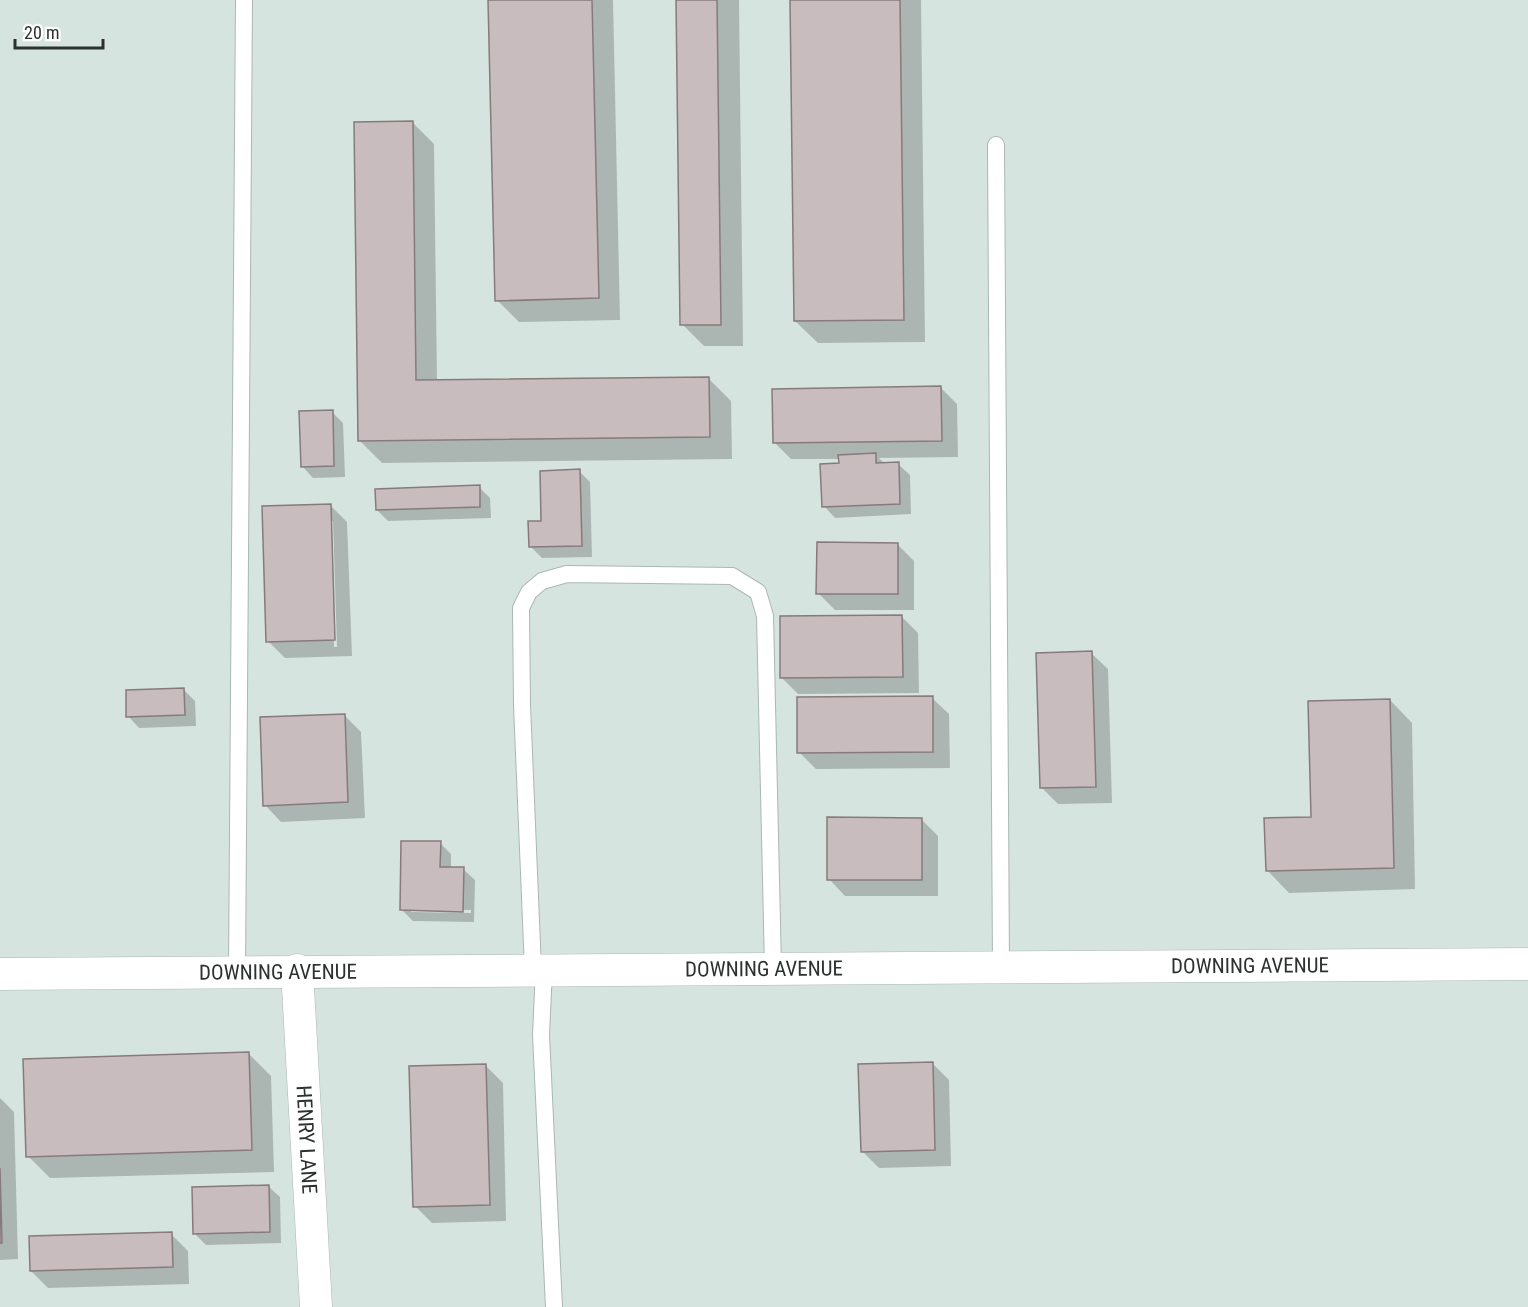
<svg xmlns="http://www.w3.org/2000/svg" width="1528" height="1307" viewBox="0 0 1528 1307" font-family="'Roboto Condensed',sans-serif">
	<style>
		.shadow { fill: #0003; fill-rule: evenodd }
		.building { fill: #c9bcbf; stroke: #877a7d; stroke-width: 1.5 }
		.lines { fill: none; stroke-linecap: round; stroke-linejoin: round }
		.lane-casing { stroke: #aab7b3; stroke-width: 18 }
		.street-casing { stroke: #aab7b3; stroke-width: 33 }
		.lane { stroke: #fff; stroke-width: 16 }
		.street { stroke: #fff; stroke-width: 32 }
		.labels { text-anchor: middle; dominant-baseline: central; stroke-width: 6; stroke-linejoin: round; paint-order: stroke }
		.street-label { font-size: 21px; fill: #2c312f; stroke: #fff }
	</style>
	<rect width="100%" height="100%" fill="#d6e4df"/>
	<!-- shadow -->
	<path class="shadow" d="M490,0H613L620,320L519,322L497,300Z
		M678,0H739L743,346H704L682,324Z
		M791,0H921L925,342L818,343L795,321Z
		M412,122L434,144L437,382L709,379L731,401L732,459L382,463L360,441Z
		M940,387L957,404L958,457L879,458L885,464H898L910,475L911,514L835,518L824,506L840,465V459H791L774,442Z
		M332,412L343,423L345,477L313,478L302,466Z
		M579,471L590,482L592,557L542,558L531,547L543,523Z
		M479,487L490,498L491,518L388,521L377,510Z
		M330,505L347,522L352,656L285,658L268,641ZM330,521H333L337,647H334Z
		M897,544L914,561V610H835L818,593Z
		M901,616L918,633L919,693L798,694L782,678Z
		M1091,653L1108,669L1112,803L1058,804L1041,787Z
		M184,690L195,701L196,726L139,728L128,716Z
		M932,698L949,714L950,768L816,769L799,752Z
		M1390,700L1412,723L1415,889L1289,893L1267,870L1312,819Z
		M344,715L361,732L365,818L281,822L265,805Z
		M921,819L938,836V896H845L829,879Z
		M440,843L451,854V869H463L475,880L474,922L413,921L402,910ZM411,909L471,910V913L411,912Z
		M249,1054L271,1076L274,1172L50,1178L28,1156Z
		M932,1063L949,1080L951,1166L879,1168L862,1151Z
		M486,1066L503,1083L506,1221L432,1223L415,1206Z
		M0,1098L14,1112L18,1259L0,1260Z
		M268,1186L280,1197L281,1243L206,1245L195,1234Z
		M171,1234L188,1251L189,1284L48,1288L31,1271Z"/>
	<!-- building -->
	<path class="building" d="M488,0H592L599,298L495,301Z
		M676,0H717L721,325H680Z
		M790,0H900L904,320L794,321Z
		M413,121L416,380L709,377L710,437L358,441L354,122Z
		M941,386L942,441L773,443L772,389Z
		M333,410L334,466L301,467L299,411Z
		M876,453V463L899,462L900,504L822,507L820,464L839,463L838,455Z
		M580,469L582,546L529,547L528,521H541L540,471Z
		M480,485V507L376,510L375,489Z
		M331,504L335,640L266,642L262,506Z
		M817,542L898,543V594H816Z
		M902,615L903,677L780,678V616Z
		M1092,651L1096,787L1040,788L1036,653Z
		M184,688L185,715L126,717V690Z
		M933,696V752L797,753V697Z
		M1390,699L1394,868L1266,871L1264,818L1311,817L1308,701Z
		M345,714L348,802L263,806L260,717Z
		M827,817L922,818V880H827Z
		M401,841H441L440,867H464L463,912L400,910Z
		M249,1052L252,1150L26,1157L23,1059Z
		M933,1062L935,1150L861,1152L858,1064Z
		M486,1064L490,1205L413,1207L409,1066Z
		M0,1168L2,1243H0Z
		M269,1185L270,1232L193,1234L192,1187Z
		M172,1232L173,1267L30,1271L29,1236Z"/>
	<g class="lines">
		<!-- lane casing -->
		<g class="lane-casing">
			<path id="lane" d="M996,145L1001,966
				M533,969L522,705L521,608L529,592L542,581L567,574L732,576L758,592L765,616L773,968
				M544,969L541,1035L554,1307
				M237,971L244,0"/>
		</g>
		<!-- street casing -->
		<g class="street-casing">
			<g id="street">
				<path id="s1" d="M297,970L316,1307"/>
				<path id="s2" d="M0,974L1528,964"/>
			</g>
		</g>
		<!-- lane -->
		<use href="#lane" class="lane"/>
		<!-- street -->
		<use href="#street" class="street"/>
	</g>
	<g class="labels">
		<!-- street labels -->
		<g class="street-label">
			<text stroke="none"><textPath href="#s2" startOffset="1250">DOWNING AVENUE</textPath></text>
			<text stroke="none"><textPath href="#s2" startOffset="764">DOWNING AVENUE</textPath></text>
			<text stroke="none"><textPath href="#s2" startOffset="278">DOWNING AVENUE</textPath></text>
			<text stroke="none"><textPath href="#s1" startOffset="170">HENRY LANE</textPath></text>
		</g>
	</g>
	<!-- scale -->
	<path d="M15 39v9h88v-9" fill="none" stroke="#2c312f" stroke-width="3"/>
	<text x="24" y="39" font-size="18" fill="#2c312f" stroke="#ffffff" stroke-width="4.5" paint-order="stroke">20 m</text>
</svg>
